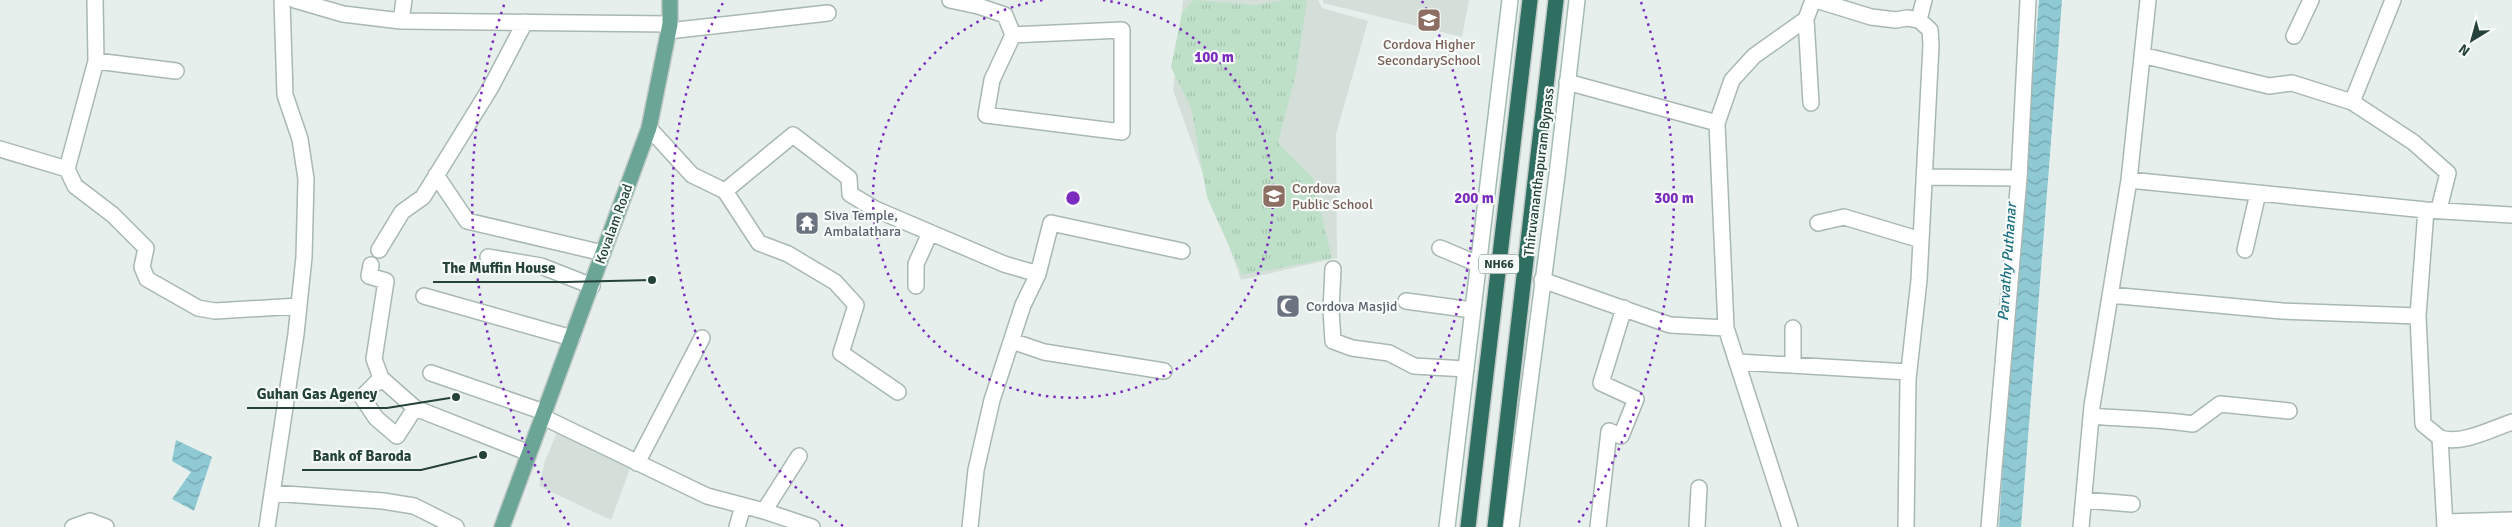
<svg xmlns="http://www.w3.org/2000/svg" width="2512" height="527" viewBox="0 0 2512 527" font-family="Signika,sans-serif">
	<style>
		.built { fill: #d4dfda }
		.park { fill: url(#park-tufts) }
		.water { fill: url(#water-waves) }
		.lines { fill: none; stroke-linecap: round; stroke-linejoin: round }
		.street-casing { stroke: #a8b8b2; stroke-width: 18 }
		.secondary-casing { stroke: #a4bbb3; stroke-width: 18 }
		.primary-casing { stroke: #c2cac8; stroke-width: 18 }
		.highway-casing { stroke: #c2cac8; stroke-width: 18 }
		.street { stroke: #fff; stroke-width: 15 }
		.secondary { stroke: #fff; stroke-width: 15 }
		.primary { stroke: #6aa596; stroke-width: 15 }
		.highway { stroke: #2f6f62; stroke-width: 15 }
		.ring { fill: none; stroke: #7b2cbf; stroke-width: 2.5; stroke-dasharray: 2.5 5 }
		.labels { text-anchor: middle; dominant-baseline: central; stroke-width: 4.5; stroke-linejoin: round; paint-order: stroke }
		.shield { fill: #f7fbf9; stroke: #637a73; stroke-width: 1 }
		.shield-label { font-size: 12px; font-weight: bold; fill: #24423a }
		.education-label { font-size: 14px; fill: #785e54; stroke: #f7fbf9 }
		.street-label { font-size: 14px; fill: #24423a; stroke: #f7fbf9 }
		.worship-label { font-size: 14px; fill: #5b616d; stroke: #f7fbf9; text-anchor: start }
		.water-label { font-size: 15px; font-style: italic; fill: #1c6f80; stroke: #f7fbf9 }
		.centre { fill: #7b2cbf; stroke: #f7fbf9; stroke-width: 2.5 }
		.ring-label { font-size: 15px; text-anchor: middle; font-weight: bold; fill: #7b2cbf; stroke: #f7fbf9; stroke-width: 4.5; stroke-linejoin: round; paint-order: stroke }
		.leader { fill: none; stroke: #24423a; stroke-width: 2 }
		.callout-dot { fill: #24423a; stroke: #f7fbf9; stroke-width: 2 }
		.callout-label { font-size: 15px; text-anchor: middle; font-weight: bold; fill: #24423a; stroke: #f7fbf9; stroke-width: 4.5; stroke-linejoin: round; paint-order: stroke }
	</style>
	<defs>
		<pattern id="park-tufts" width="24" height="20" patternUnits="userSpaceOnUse" patternTransform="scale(1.25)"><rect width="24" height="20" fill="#bfe0c8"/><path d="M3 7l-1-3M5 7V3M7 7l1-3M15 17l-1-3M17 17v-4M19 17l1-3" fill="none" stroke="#a4c1ad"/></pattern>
		<pattern id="water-waves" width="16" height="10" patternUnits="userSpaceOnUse" patternTransform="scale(1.25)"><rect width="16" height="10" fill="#8ec9d4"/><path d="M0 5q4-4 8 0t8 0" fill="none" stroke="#74a5ad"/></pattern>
	</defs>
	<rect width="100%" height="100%" fill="#e6efeb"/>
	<!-- built -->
	<path class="built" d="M1183,0H1318L1322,8L1368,21L1336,134L1337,258L1241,280L1173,90Z
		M1323,0H1469L1462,37L1323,3Z
		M558,430L631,466L611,520L539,486L545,461Z"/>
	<!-- park -->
	<path class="park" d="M1193,0L1255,5L1285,0H1307L1296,73L1278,143L1313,178L1332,258L1242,275L1207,197L1191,108L1171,67L1182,13Z"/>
	<!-- water -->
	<path class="water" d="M2039,0H2062L2021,527H1999L2007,402Z
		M176,440L212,457L194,511L172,499L191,472L172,461Z"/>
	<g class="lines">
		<!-- street casing -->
		<g class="street-casing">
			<path id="street" d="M95,0L96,61L67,169L75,186L113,215L146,248L142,267L147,279L198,308L215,311L299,306
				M295,0L343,14L401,21L670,24
				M950,0L978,6L977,0
				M1816,0L1871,17L1896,20L1907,18L1919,20L1930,30L1931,45L1919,280L1908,379L1906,527
				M978,6L1005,15L1013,35L1122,30V132L986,115L992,80L1013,35
				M1806,19L1811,103
				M1919,20L1924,0
				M401,21L404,0
				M668,31L828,13
				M2294,36L2311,0
				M2142,55L2269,86L2292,83L2352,102L2413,142L2448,173L2439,209
				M96,61L176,71
				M1567,82L1717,123
				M2352,102L2393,0
				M649,128L692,175L725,191L759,243L788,254L835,282L856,305L841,353L898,392
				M0,149L67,169
				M436,175L467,221L603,253
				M1924,177L2019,178
				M2129,180L2426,210L2512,215
				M725,191L793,135L849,178L850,194L875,209L1004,264L1038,274L1023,305L992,400L976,470L970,527
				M2426,210L2418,316L2423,424L2440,438L2445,527
				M1818,223L1844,217L1921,240
				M1440,248L1478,264
				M379,250L402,212L423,197L491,87L525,22
				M2245,250L2258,193
				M488,257L541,266L592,286
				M371,265L369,276L386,281L374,359L381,378L415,408L529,453
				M1333,269L1331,310L1333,341L1352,348L1389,353L1414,366L1466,369
				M1038,274L1051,223L1182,251
				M1542,280L1670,325L1726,328
				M916,286V264L930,233
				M2110,295L2282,311L2418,316
				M424,296L572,338
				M1406,301L1472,310
				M1793,328V365
				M1012,341L1044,352L1164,371
				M1738,362L1909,372
				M431,373L544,412
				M381,378L362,397L376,418L397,436L415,408
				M2091,416C2125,419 2160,419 2193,424L2220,404L2289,411
				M543,417L707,496L764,511L812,527
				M2440,438C2462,445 2491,429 2512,422
				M637,463L702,338
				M272,493L383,501L414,506L456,527
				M2084,500L2132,504
				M764,511L799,456
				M2445,522L2512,520
				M73,527L90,521L106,527
				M267,527L296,334L304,257L306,179L300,139L285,95L282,0
				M737,527L743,506
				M1598,527L1609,431L1621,436L1636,399L1601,383L1624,308
				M1697,527L1699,488
				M1790,527L1726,328L1717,123L1732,80L1754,56L1806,19L1813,0
				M1989,527L2019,178L2028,0
				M2081,527L2092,406L2129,180L2148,0"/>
		</g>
		<!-- secondary casing -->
		<g class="secondary-casing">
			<path id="secondary" d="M1447,527L1510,0
				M1511,527L1557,175L1577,0"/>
		</g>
		<!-- primary casing -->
		<g class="primary-casing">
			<path id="primary" d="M502,527L649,128L670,24V0"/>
		</g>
		<!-- highway casing -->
		<g class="highway-casing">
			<path id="highway" d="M1468,527L1530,0
				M1495,527L1556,0"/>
		</g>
		<!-- street -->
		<use href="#street" class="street"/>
		<!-- secondary -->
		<use href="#secondary" class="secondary"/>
		<!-- primary -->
		<use href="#primary" class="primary"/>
		<!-- highway -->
		<use href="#highway" class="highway"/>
	</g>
	<!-- distance rings -->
	<g class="ring">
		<path d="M1103 0A200 200 0 1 1 1043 0"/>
		<path d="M843 526A401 401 0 0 1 724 1M1422 1A401 401 0 0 1 1303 526"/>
		<path d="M569 525A601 601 0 0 1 505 2M1641 2A601 601 0 0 1 1577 525"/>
	</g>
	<!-- icons -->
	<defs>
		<g id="school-square" transform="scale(1.25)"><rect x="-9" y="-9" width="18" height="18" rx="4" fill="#8d6e63" stroke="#f7fbf9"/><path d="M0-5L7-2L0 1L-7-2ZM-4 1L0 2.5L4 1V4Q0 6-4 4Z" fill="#fff"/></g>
		<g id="temple-square" transform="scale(1.25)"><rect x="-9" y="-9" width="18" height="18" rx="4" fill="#6b7280" stroke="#f7fbf9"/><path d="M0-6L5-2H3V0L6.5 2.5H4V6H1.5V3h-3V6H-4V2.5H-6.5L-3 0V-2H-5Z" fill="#fff"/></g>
		<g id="mosque-square" transform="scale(1.25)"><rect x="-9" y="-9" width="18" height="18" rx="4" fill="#6b7280" stroke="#f7fbf9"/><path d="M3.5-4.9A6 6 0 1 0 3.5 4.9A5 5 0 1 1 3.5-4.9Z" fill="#fff"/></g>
	</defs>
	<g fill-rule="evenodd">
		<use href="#school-square" x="1429" y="20"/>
		<use href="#school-square" x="1274" y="196"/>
		<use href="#temple-square" x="807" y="223"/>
		<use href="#mosque-square" x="1288" y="306"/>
	</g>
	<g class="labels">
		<!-- shield labels -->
		<rect class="shield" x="1479" y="254.5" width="40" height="19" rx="4"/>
		<g class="shield-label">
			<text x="1499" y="264">NH66</text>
		</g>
		<!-- education labels -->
		<g class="education-label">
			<text x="1429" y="44">Cordova Higher<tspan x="1429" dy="16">SecondarySchool</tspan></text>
			<text x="1292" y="188" text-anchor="start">Cordova<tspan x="1292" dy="16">Public School</tspan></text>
		</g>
		<!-- street labels -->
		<g class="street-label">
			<text transform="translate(1539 172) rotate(-83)">Thiruvananthapuram Bypass</text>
			<text transform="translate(614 224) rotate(-70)">Kovalam Road</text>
		</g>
		<!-- worship labels -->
		<g class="worship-label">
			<text x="824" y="215">Siva Temple,<tspan x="824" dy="16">Ambalathara</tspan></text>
			<text x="1306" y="306">Cordova Masjid</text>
		</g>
		<!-- water labels -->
		<g class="water-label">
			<text transform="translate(2007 262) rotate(-86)">Parvathy Puthanar</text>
		</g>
	</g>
	<circle cx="1073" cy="198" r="8" class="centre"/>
	<g class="ring-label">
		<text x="1214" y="62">100 m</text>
		<text x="1474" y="203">200 m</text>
		<text x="1674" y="203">300 m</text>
	</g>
	<!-- callouts -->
	<path class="leader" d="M652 280L566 282H433M456 397L387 408H247M483 455L421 470H302"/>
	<g class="callout-dot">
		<circle cx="652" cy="280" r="5"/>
		<circle cx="456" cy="397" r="5"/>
		<circle cx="483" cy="455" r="5"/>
	</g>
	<g class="callout-label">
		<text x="499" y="273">The Muffin House</text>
		<text x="317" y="399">Guhan Gas Agency</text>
		<text x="362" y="461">Bank of Baroda</text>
	</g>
	<!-- north arrow -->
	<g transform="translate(2472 40) rotate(217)" stroke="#f7fbf9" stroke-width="4" paint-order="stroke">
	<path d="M0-4L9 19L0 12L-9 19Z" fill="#24423a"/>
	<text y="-8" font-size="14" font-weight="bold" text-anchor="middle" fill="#24423a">N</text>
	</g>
</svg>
